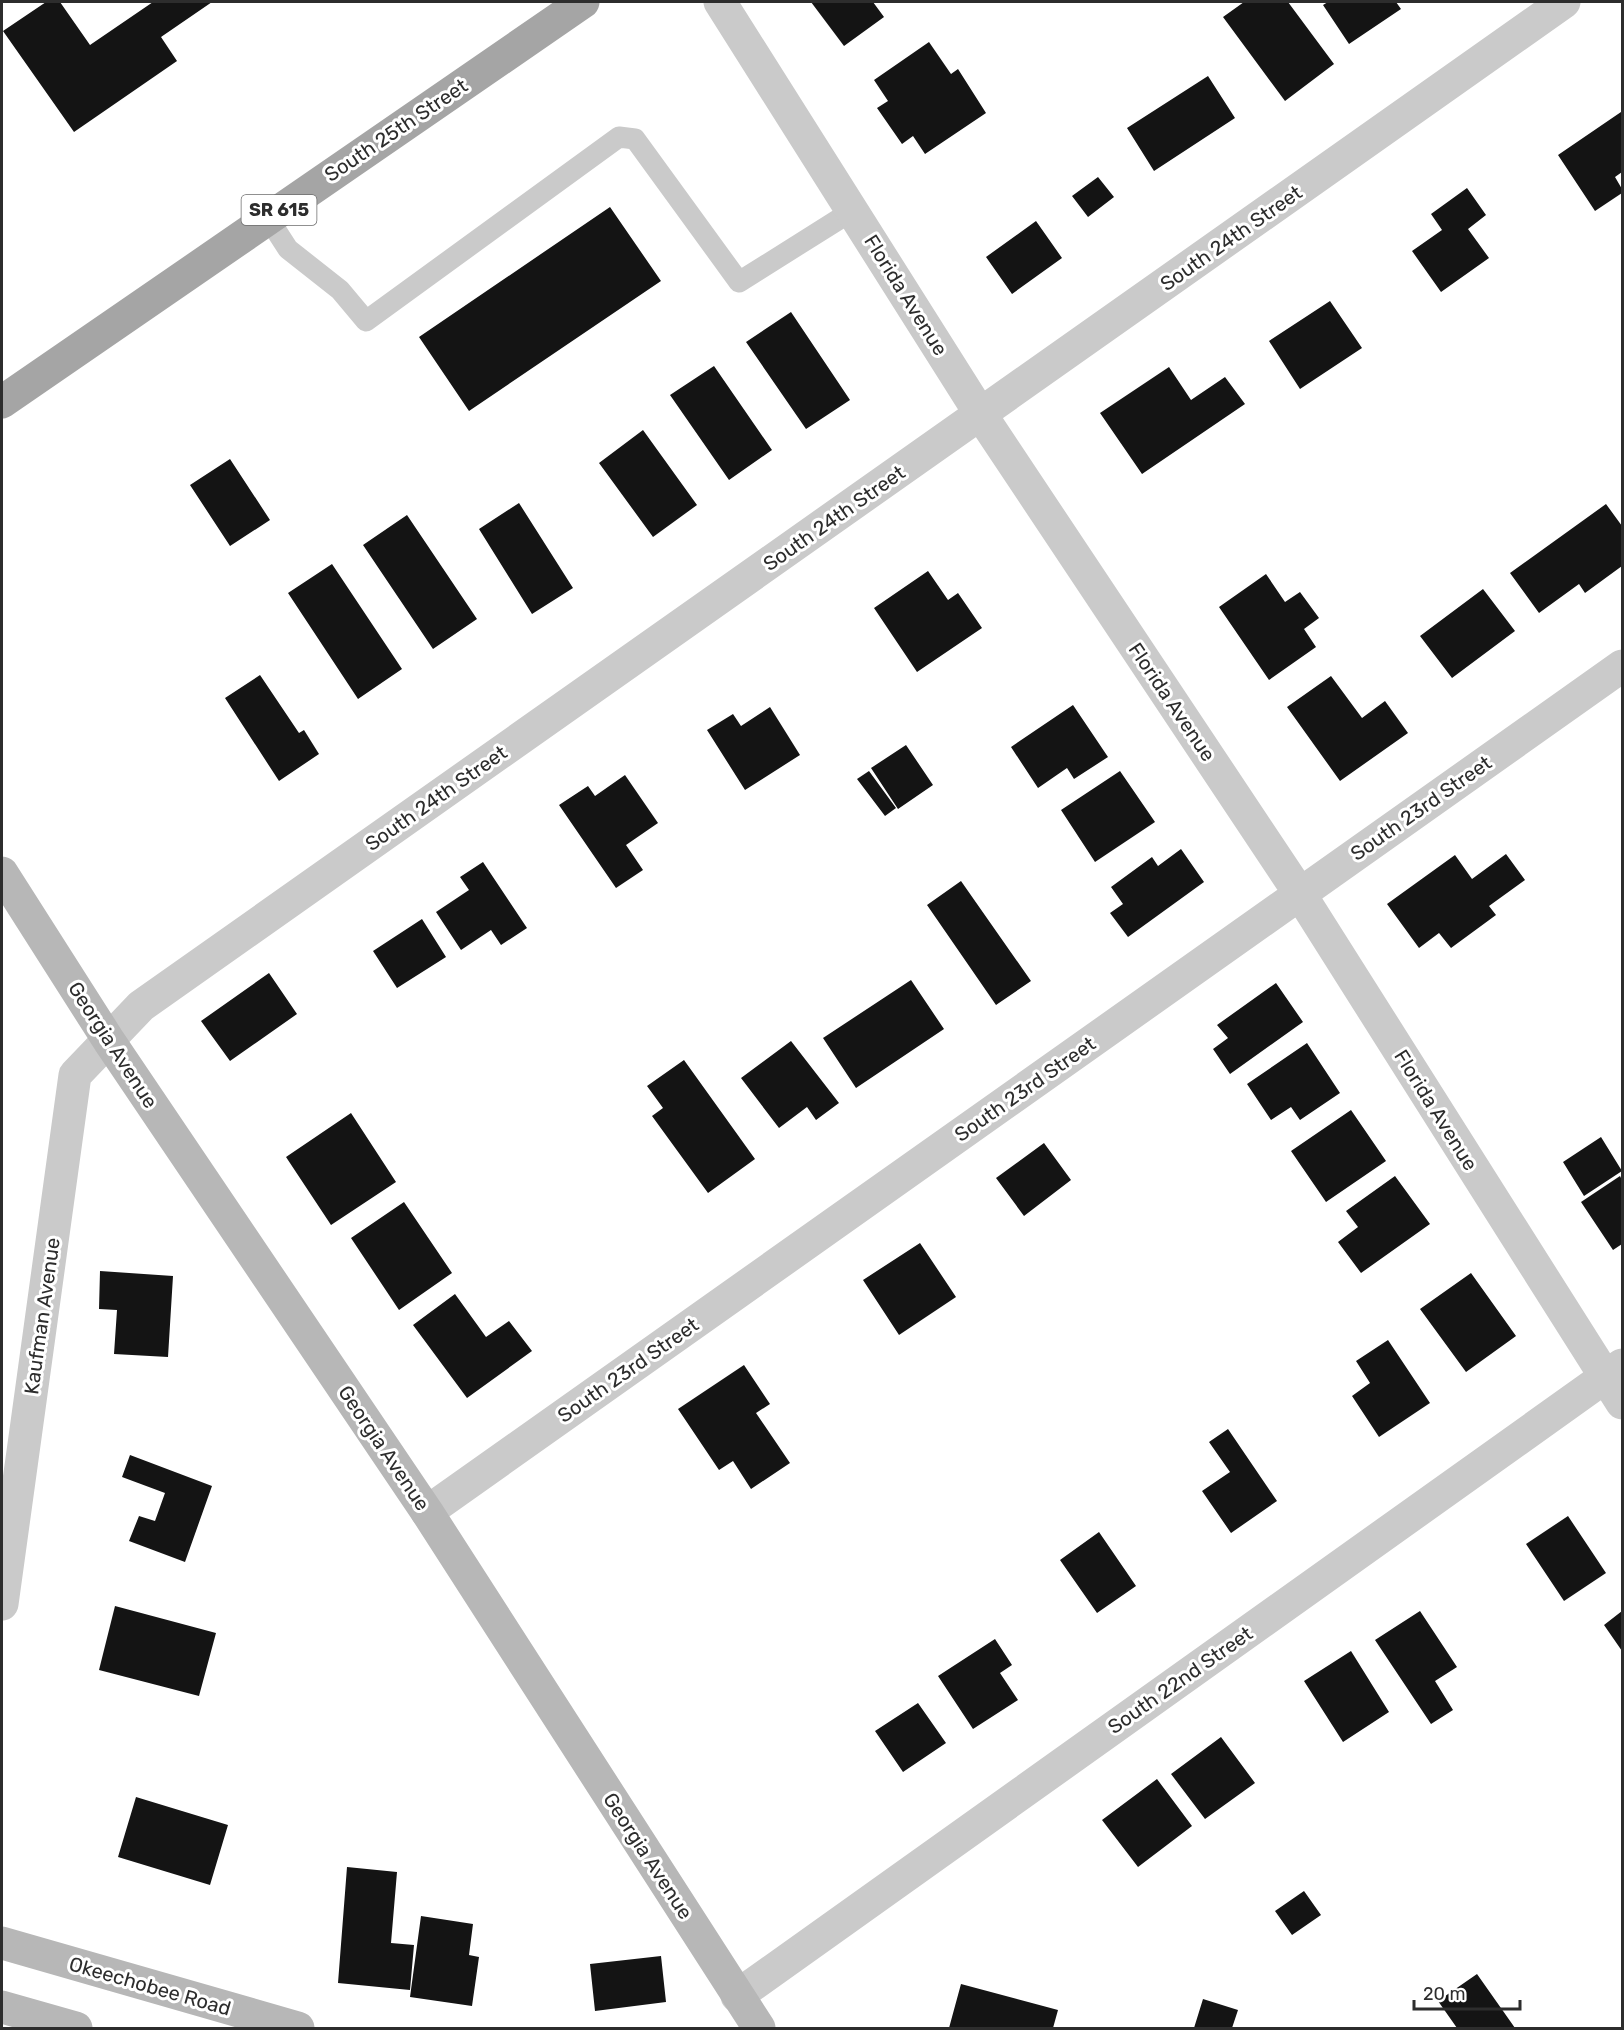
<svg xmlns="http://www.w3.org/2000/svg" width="1624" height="2030" viewBox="0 0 1624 2030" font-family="Rubik,sans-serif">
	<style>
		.building { fill: #141414 }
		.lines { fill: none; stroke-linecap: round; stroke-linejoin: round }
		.lane { stroke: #cacaca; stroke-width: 21 }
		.street { stroke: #cacaca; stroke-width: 33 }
		.secondary { stroke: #b7b7b7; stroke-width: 33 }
		.primary { stroke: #a5a5a5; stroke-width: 33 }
		.labels { text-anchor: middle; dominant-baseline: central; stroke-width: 6; stroke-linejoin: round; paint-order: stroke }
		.shield { fill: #fff; stroke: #6c6c6c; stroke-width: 1.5 }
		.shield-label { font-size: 18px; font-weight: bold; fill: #2d2d2d }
		.street-label { font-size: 20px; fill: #2d2d2d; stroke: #fff }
	</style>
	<rect width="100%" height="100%" fill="#fff"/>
	<!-- building -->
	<path class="building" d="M46,2H60L90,45L153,2H212L161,37L177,61L74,132L3,31Z
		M811,2H873L884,17L844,46Z
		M1244,2H1288L1334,64L1285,101L1223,17Z
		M1328,2H1396L1401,9L1349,44L1323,5Z
		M929,42L951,74L958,69L986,113L925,154L913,136L902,144L877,108L888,101L874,80Z
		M1208,76L1235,118L1154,171L1127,128Z
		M1621,112L1622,172L1615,177L1622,189V193L1595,211L1558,155Z
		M1098,177L1114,197L1088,217L1072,196Z
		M1467,188L1486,215L1468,229L1489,258L1441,292L1412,251L1442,230L1431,214Z
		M610,207L661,281L469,411L419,337Z
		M1036,221L1062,258L1012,294L986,257Z
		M1330,301L1362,348L1300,389L1269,341Z
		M791,312L850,400L806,429L746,342Z
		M714,366L772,450L729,480L670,395Z
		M1169,367L1191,400L1225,377L1245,404L1142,474L1100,413Z
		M643,430L697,505L653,537L599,463Z
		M230,459L270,520L230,546L190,485Z
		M519,503L573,588L532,614L479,529Z
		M1606,504L1622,526V566L1585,593L1579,584L1539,613L1510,573Z
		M407,515L477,619L433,649L363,545Z
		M332,564L402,669L358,699L288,593Z
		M928,571L948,600L958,593L982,628L917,672L874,608Z
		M1266,574L1285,602L1300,592L1319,618L1304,629L1316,647L1269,680L1219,607Z
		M1483,589L1515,631L1452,678L1420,636Z
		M260,675L299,733L304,730L319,754L279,781L225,698Z
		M1331,676L1362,718L1385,701L1408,733L1340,781L1287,707Z
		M1073,705L1108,757L1074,779L1067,768L1038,788L1011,747Z
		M770,707L800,755L745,790L707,730L733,714L741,726Z
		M906,745L933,785L898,809L871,768Z
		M869,771L896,808L885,816L857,779Z
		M1120,771L1155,822L1095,862L1061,810Z
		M625,775L658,823L626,845L643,870L616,888L559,805L588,786L595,796Z
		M1181,849L1204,882L1128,937L1110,913L1123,904L1111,887L1152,857L1158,866Z
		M1506,854L1525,880L1489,906L1496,915L1451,948L1439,933L1419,948L1387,904L1455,855L1472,879Z
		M483,862L527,928L501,945L491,930L461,950L436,912L469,890L460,877Z
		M961,881L1031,981L996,1005L927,905Z
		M422,919L446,957L397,988L373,951Z
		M269,973L297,1014L230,1061L201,1021Z
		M911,980L944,1029L856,1088L823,1038Z
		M1276,983L1303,1022L1230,1074L1213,1049L1228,1038L1217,1025Z
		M791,1041L839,1103L816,1120L807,1107L779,1128L741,1078Z
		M1307,1043L1340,1093L1300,1120L1291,1107L1271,1120L1247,1084Z
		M684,1060L755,1159L708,1193L652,1116L663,1108L647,1086Z
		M1351,1110L1386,1161L1326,1202L1291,1151Z
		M351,1113L396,1182L331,1225L286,1157Z
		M1601,1137L1622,1171L1584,1196L1563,1162Z
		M1044,1143L1071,1180L1024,1216L996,1178Z
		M1395,1176L1430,1224L1361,1273L1338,1242L1358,1227L1346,1211Z
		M1620,1176L1622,1180V1244L1613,1250L1581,1202Z
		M404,1202L452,1273L399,1310L351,1238Z
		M920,1243L956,1297L899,1335L863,1280Z
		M100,1271L173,1276L168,1357L114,1354L117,1310L99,1309Z
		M1471,1273L1516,1336L1466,1372L1420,1309Z
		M455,1294L486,1337L509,1321L532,1351L467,1398L413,1325Z
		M1388,1340L1430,1403L1379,1437L1352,1396L1370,1383L1356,1361Z
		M744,1365L770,1404L756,1413L790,1463L751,1489L733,1461L719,1470L678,1409Z
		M1228,1429L1277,1501L1231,1533L1202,1491L1230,1472L1209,1442Z
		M130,1455L212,1486L185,1562L129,1541L139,1516L155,1521L165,1493L122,1477Z
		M1568,1516L1606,1573L1564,1601L1526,1544Z
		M1099,1532L1136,1586L1097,1613L1060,1560Z
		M115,1606L216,1633L199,1696L99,1670Z
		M1420,1611L1457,1667L1435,1681L1453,1710L1431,1724L1375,1640Z
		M1622,1611V1651L1604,1625Z
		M995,1639L1012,1665L1000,1673L1018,1700L973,1729L938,1676Z
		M1351,1651L1389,1712L1343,1742L1304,1681Z
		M918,1703L946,1743L903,1772L875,1731Z
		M1221,1737L1255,1783L1205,1819L1171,1774Z
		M1157,1779L1192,1826L1138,1867L1102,1820Z
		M136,1797L228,1825L210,1885L118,1857Z
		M347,1867L397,1872L391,1943L414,1945L410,1990L338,1983Z
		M1304,1891L1321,1915L1292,1935L1275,1911Z
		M421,1916L473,1924L469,1955L479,1957L472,2006L410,1997Z
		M661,1956L666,2002L595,2011L590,1964Z
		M1477,1974L1515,2028H1457L1438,2001Z
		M961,1984L1058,2010L1053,2028H949Z
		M1203,1999L1238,2010L1232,2028H1194Z"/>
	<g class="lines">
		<!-- lane -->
		<path class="lane" d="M268,218L288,249L340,290L366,321L619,137L635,139L739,282L852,211"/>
		<!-- street -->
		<path class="street" d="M720,2L981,415L1300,894L1622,1403
			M427,1512L1622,666
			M2,1604L75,1075L141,1006L1564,2
			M737,1996L1622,1365"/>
		<!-- secondary -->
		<path class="secondary" d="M2,873L109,1041L427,1512L759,2028
			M2,1943L298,2028
			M2,2007L76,2028"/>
		<!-- primary -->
		<path class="primary" d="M2,402L583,2"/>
	</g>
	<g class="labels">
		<!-- shield labels -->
		<rect class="shield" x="241.5" y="195" width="75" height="30" rx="4.5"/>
		<g class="shield-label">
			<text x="279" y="210">SR 615</text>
		</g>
		<!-- street labels -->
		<g class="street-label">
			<text transform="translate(396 130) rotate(-34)">South 25th Street</text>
			<text transform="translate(1231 238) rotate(-35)">South 24th Street</text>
			<text transform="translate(906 295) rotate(58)">Florida Avenue</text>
			<text transform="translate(834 518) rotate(-35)">South 24th Street</text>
			<text transform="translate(1172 702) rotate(56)">Florida Avenue</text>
			<text transform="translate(436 798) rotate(-35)">South 24th Street</text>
			<text transform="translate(1421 808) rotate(-35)">South 23rd Street</text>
			<text transform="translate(113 1045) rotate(57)">Georgia Avenue</text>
			<text transform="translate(1025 1089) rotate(-35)">South 23rd Street</text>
			<text transform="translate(1436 1110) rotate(58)">Florida Avenue</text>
			<text transform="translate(42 1316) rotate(-82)">Kaufman Avenue</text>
			<text transform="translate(628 1370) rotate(-35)">South 23rd Street</text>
			<text transform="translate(384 1448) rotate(56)">Georgia Avenue</text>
			<text transform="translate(1180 1680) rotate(-35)">South 22nd Street</text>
			<text transform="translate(648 1856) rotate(57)">Georgia Avenue</text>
			<text transform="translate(150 1986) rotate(16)">Okeechobee Road</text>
		</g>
	</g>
	<!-- border -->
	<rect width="1624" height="2030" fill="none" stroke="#2d2d2d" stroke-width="6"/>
	<!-- scale -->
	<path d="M1414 2000v9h106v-9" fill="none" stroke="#2d2d2d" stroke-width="3"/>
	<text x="1423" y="2000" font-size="18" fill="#2d2d2d" stroke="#ffffff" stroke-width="4.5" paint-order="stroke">20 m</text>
</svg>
